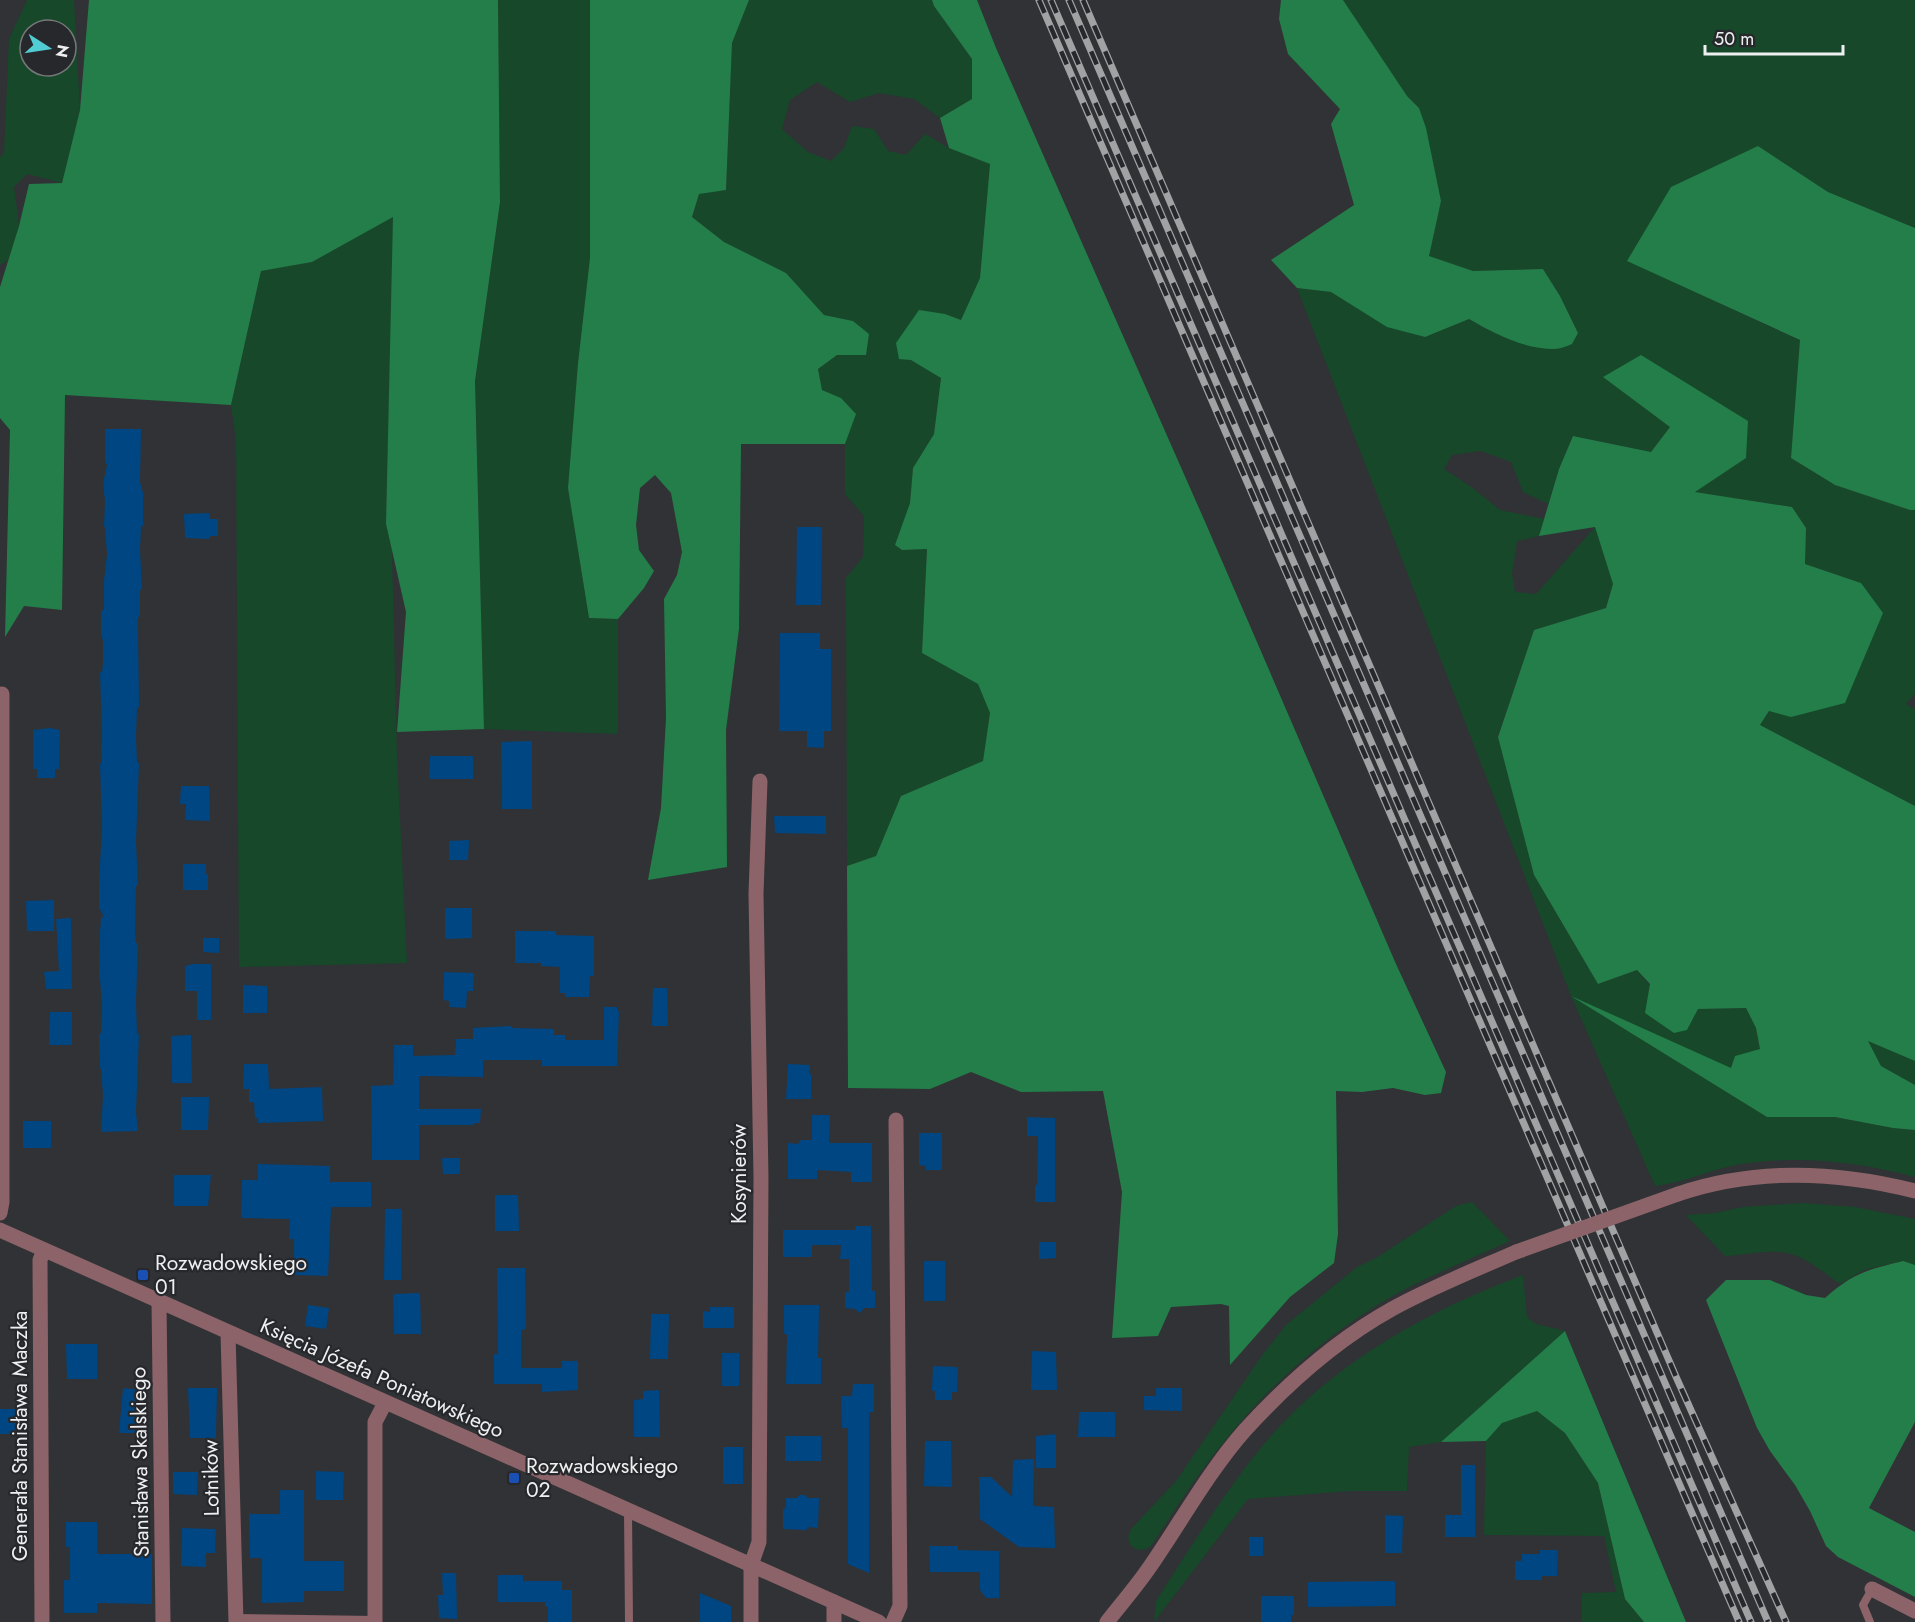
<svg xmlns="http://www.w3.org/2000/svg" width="1915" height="1622" viewBox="0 0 1915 1622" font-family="Jost,sans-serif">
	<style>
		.green { fill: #17482a; fill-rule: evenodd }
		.forest { fill: #237e49 }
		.building { fill: #004682 }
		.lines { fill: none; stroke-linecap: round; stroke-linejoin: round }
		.service { stroke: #8b6369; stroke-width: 8 }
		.minor { stroke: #8b6369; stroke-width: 15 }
		.tertiary { stroke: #8b6369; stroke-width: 15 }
		.rail-casing { stroke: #a0a2a4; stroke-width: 7 }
		.rail { stroke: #26282b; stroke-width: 4.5; stroke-dasharray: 14; stroke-linecap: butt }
		.tertiary-bridge { stroke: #8b6369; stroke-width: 15 }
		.transit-dot { fill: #1a4fb4; stroke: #26282b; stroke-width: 2 }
		.labels { text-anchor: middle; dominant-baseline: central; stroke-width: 4.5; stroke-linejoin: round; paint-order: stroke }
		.street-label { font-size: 21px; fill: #eeeff1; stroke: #26282b }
		.poi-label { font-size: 21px; fill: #eeeff1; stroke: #26282b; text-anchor: start }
	</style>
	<rect width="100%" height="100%" fill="#303235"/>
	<!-- green -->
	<path class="green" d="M27,0H74L80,110L62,183L27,174L14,187L19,226L8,260L0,265V157L4,153L9,39ZM30,30H66V66H30Z
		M498,0H590V258L578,363L568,488L589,618L618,619V734L484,729L475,381L500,202Z
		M749,0H932L934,6L972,59V99L940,118L914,99L879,93L850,102L817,82L790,100L782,129L808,152L831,161L844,148L852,126L874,129L888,151L906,155L925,134L949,148L990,163L980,278L961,320L945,314L911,360L941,377L934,434L913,468L910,503L895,545L902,550L927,549L922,653L978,684L990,712L983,761L901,796L876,856L847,866L846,578L863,557L864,516L845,494V444L855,414L841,398L822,390L818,369L837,355H866L853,321L824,315L786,273L724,242L692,217L699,193L726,190L732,43Z
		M1343,0H1915V228L1828,192L1758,146L1627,260L1801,341L1791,458L1835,485L1910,510H1915V694L1906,704L1915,709V806L1760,725L1861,583L1805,564L1806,528L1792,507L1694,492L1670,427L1651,452L1573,436L1559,469L1548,504L1523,492L1511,462L1481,451L1452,455L1444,469L1473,488L1500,510L1544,519L1539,536L1517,541L1512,574L1515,592L1536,594L1595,527L1613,584L1606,608L1534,630L1498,736L1534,875L1598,984L1637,970L1687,1030L1698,1009L1746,1008L1756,1028L1760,1050L1735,1056L1731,1069L1577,999L1767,1117H1835L1893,1128L1915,1130V1177C1855,1161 1793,1154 1731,1166C1705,1172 1681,1183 1655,1186L1571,996L1297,288L1331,292L1387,326L1425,337L1469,319C1498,336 1523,345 1556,349L1578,333L1560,296L1543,269L1473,271L1428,256L1441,201L1419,108L1407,96Z
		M394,216L386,524L392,551L397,756L407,963L239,967L236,440L231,405L261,271L312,262Z
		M1867,1040L1915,1061V1085L1881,1066Z
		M1472,1202L1510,1241C1464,1262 1417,1280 1374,1307C1315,1344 1262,1393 1219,1448C1194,1479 1173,1513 1151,1546C1138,1556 1122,1545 1131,1529L1176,1481L1263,1354L1286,1325L1357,1267L1376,1258L1456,1206Z
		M1803,1203L1855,1207L1915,1219V1265L1902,1261L1864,1270L1840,1284C1824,1273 1806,1257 1787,1253C1767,1249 1745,1255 1725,1256L1686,1215L1715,1213L1743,1207Z
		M1523,1275L1527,1317L1536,1324L1565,1331L1441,1442L1409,1447L1407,1491H1350L1248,1499L1154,1622L1156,1601C1189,1550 1221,1497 1259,1450C1327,1366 1424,1312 1523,1275Z
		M1537,1411L1565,1433L1598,1483L1625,1599L1644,1622H1582V1593L1616,1592L1604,1536L1484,1535L1486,1441L1502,1423Z"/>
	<!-- forest -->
	<path class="forest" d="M89,0H498L500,202L475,381L484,729L397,732L406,612L386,524L393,217L312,262L261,271L231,405L65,395L62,610L24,606L5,637L10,430L0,418V287L19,226L29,184L62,183L80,110Z
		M590,0H749L732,43L726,190L699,194L692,217L724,242L786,273L824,315L853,321L869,334L866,355H837L818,369L822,390L841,398L856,414L845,444H741L739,629L726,730L727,867L648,880L661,808L666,718L664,599L677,575L682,552L671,493L655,475L640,488L636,525L639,550L654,571L644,588L618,619L589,618L568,488L578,363L590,258Z
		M932,0H977L996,48L1206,524L1396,964L1446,1072L1441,1093L1425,1095L1393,1088L1362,1092L1336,1091L1338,1234L1334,1263L1290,1297L1230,1365L1229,1306L1221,1304L1171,1307L1158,1336L1112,1338L1122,1192L1103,1091L1021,1092L971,1072L930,1089L848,1088L847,866L876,856L901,796L983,761L990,713L978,684L922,653L927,549L902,550L895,545L910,503L913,468L934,434L941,378L911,360L899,359L896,343L919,310L945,314L961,320L980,278L990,164L949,148L940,118L972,99V59L934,6Z
		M1281,0H1343L1407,96L1419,108L1426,128L1441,201L1429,256L1473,271L1543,269L1560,296L1578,333L1572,344C1567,346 1560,349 1554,349C1524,349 1495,334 1469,319L1425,337L1387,327L1331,292L1297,288L1271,260L1354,205L1331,124L1340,109L1288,54L1279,19Z
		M1758,146L1828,192L1915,228V510H1910L1835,485L1791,458L1800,340L1627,261L1671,187Z
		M1641,355L1748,421L1746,458L1695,492L1792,507L1806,528L1805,564L1861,583L1883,613L1845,703L1791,717L1769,711L1760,725L1915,806V1061L1868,1041L1881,1066L1915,1085V1130L1893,1128L1835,1117H1767L1571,996L1731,1068L1735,1056L1760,1049L1756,1028L1746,1008L1698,1009L1687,1030L1674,1033L1645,1013L1650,984L1637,970L1598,984L1534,875L1498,737L1534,630L1606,608L1613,584L1595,527L1539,536L1559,469L1573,436L1651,452L1670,427L1603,377Z
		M1903,1261L1915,1265V1422L1869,1508L1915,1532V1597L1838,1557L1826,1546L1810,1511L1795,1485L1770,1451L1757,1428L1706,1300L1726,1280H1770L1806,1295L1825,1298C1853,1273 1867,1270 1903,1261Z
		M1565,1331L1686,1622H1644L1625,1599L1598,1483L1565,1433L1537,1411L1502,1423L1486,1441L1441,1442Z"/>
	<!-- building -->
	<path class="building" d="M105,429H141L140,482L143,493V526H141L140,550L142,590H140V617H138V629L139,707H137L136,738L137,763H139L136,842L138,886H136L135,932L136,943H138L136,1001L137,1034H139L136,1112L138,1131L101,1132L103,1095L101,1069H100L99,1033H101L102,1005L100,979H99L100,932L101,917H104L99,908V882L102,829L100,763H102L101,746L102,738L100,672L102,673L103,663V641L101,634V613L102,610H104V581L107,554L105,527H104L105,501L103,484L107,465L105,462Z
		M209,513L210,519H218V536H210V539L185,538L184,514Z
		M797,527H822L821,605H796Z
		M780,633H820V649H831V731H824V748L807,747V731H779Z
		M50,728L60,730L59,769H55V778H37V769H33V730Z
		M532,741V809H502L501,742Z
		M430,756H473V779H429Z
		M181,786H209L210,821L185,820L186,804H180Z
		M774,816H826V834L775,833Z
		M469,840L468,860H449V841Z
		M183,864H206V874H208V890H183Z
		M54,900V931H27L26,901Z
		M445,908H472V938L445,939Z
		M71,918L72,989H46L44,972L59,971L56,919Z
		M515,931H556V935L594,936V976H590L589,997H565V993H560V967L541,966V963H515Z
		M203,938H219V953L203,952Z
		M193,964H211V1020H197V991H185V966Z
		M444,972L474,973L473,991H467L466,1008L449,1007V1001L443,1000Z
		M243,985L267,986V1013H243Z
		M653,988H667L668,1026H652Z
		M604,1007H617V1011H619L617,1066H542V1060H483V1077L419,1076V1109H481L480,1123H473V1125H419V1160H372L371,1086L393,1085L394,1045H413V1056L455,1055L456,1039H473V1028L512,1026V1028L554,1029V1035H565V1040H604Z
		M50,1012H72V1045H49Z
		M191,1035L192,1083H172L171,1036Z
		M244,1064H268L269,1089L322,1087L323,1121L258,1123V1118H255L254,1102H249V1089H243Z
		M788,1064L810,1065L809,1074H811V1099H786Z
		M181,1097H209L208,1130H181Z
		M812,1115H830L829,1143H872V1182H851V1172L817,1170V1179H788V1143L798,1144L801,1140H812Z
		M1027,1117L1055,1118V1202H1035V1185H1037L1038,1136H1027Z
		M23,1121H51V1148H23Z
		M919,1133H942V1170H926V1166L919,1165Z
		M442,1158H460V1174H443Z
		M258,1164L330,1166V1182H371V1207H331L328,1276L294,1275V1239H289L290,1219L241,1218L242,1180H258Z
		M174,1175H211L208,1206H174Z
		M495,1195H518L519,1231H495Z
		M385,1209H402L401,1280H384Z
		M856,1226H871L872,1291H875V1308H864L860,1313L855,1309L845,1308V1292H849V1259H840L841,1245H812V1257H783V1230H855Z
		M1039,1242H1056V1258L1039,1259Z
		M924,1261H945V1301H924Z
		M497,1268H525L526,1329L521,1330V1368H562V1361H578V1390L542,1392V1384H494V1354H498Z
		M420,1293L421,1334H394L393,1294Z
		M308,1305L329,1308L326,1329L305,1326Z
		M784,1305H819L818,1358H821V1384H786L787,1334H784Z
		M710,1307H734V1328H703V1311L710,1312Z
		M651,1314H669L668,1359H650Z
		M66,1344H97V1379H67Z
		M1032,1351L1056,1352L1057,1390H1031Z
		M722,1353H739V1386H722Z
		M933,1366L958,1367L957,1392H952V1400H935V1391H932Z
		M853,1384H874V1412H869V1573L848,1564V1428H842L841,1396H852Z
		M123,1388L139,1390L141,1433H119Z
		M188,1388H217L216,1438H190Z
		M1156,1388H1182V1411L1144,1410V1396H1156Z
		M659,1390L660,1437H634V1400L643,1399V1391Z
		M0,1409H16V1434H0Z
		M1079,1412H1115V1437H1078Z
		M1056,1434V1468H1036V1436Z
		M785,1436H821V1461H785Z
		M925,1441H951L952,1487L924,1486Z
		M723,1447H743V1484H723Z
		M1034,1459L1033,1506L1054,1507L1055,1548L1019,1547L980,1519L979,1477H991L1012,1497L1013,1460Z
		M1461,1465H1475V1537H1445V1515H1461Z
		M316,1471L344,1472L343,1500H316Z
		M173,1472H198L197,1495L173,1494Z
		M280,1490H304V1561H344V1591H304V1602L262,1603V1558H250L249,1514H280Z
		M800,1495H805L808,1498H819L818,1528L807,1527V1530L783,1529V1510L786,1507V1498H796Z
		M1385,1515L1403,1516L1402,1553H1385Z
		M66,1522H97V1554H152V1604L97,1603V1613H64V1580H70V1547H66Z
		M182,1528L216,1529L215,1553H206V1567L181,1566Z
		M1249,1537H1263V1556H1249Z
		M929,1546H958V1550L999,1551V1598H986L980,1590V1572H930Z
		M1540,1550H1558L1557,1576H1542V1580H1515V1561H1522V1554H1540Z
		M442,1573H456L457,1619L439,1618L438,1595H443Z
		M498,1575H523V1581H562V1590H572V1622H548V1607L545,1606V1602H498Z
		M1395,1581V1606L1308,1607V1582Z
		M700,1593L731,1606V1622H700Z
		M1261,1596H1294V1615H1291V1622H1261Z"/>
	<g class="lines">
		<!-- service -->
		<path class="service" d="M628,1511L629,1622
			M236,1618L375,1620
			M1870,1622L1863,1605L1872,1589"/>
		<!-- minor -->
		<path class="minor" d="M0,1213L2,1202V694
			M159,1302L163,1622
			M228,1333L236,1622
			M1872,1589L1915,1611
			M42,1622L40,1260L44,1250
			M375,1622V1422L385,1403
			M751,1622V1565L759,1542L761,1177L756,894L760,781
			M834,1622V1602
			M893,1622L900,1606L896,1120"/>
		<!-- tertiary -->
		<path class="tertiary" d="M1678,1194C1755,1168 1836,1171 1915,1191
			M0,1230L879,1622
			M1107,1622C1121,1604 1136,1587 1149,1568C1181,1522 1208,1472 1245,1430C1287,1384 1338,1339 1392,1309C1432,1287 1475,1270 1516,1252"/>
		<!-- rail casing -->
		<g class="rail-casing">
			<path id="rail" d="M1039,0L1739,1622
				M1051,0L1751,1622
				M1069,0L1768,1622
				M1083,0L1677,1379L1786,1622"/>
		</g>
		<!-- rail -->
		<use href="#rail" class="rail"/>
		<!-- tertiary-bridge -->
		<path class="tertiary-bridge" d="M1516,1252L1678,1194"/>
	</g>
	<!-- markers -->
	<g class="transit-dot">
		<rect x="137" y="1269" width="12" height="12" rx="3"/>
		<rect x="508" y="1472" width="12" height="12" rx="3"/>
	</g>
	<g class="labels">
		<!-- street labels -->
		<g class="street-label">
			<text transform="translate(739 1174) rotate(-90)">Kosynierów</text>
			<text transform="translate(382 1378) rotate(24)">Księcia Józefa Poniatowskiego</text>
			<text transform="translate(20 1436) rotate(-90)">Generała Stanisława Maczka</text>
			<text transform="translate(140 1462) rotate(-91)">Stanisława Skalskiego</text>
			<text transform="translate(211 1478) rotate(-91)">Lotników</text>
		</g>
		<!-- poi labels -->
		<g class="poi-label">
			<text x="155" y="1263">Rozwadowskiego<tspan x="155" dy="24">01</tspan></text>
			<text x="526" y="1466">Rozwadowskiego<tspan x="526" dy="24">02</tspan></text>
		</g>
	</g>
	<!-- north arrow -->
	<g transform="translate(48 48) rotate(102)"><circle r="28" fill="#26282b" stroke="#76787a" stroke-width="1.5"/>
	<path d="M0-4.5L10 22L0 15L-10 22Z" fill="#51ccd3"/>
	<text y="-9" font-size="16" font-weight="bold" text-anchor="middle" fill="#eeeff1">N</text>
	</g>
	<!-- scale -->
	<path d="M1705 45v9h138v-9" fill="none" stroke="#eeeff1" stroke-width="3"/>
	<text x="1714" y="45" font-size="18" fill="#eeeff1" stroke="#26282b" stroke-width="4.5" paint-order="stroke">50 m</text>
</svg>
